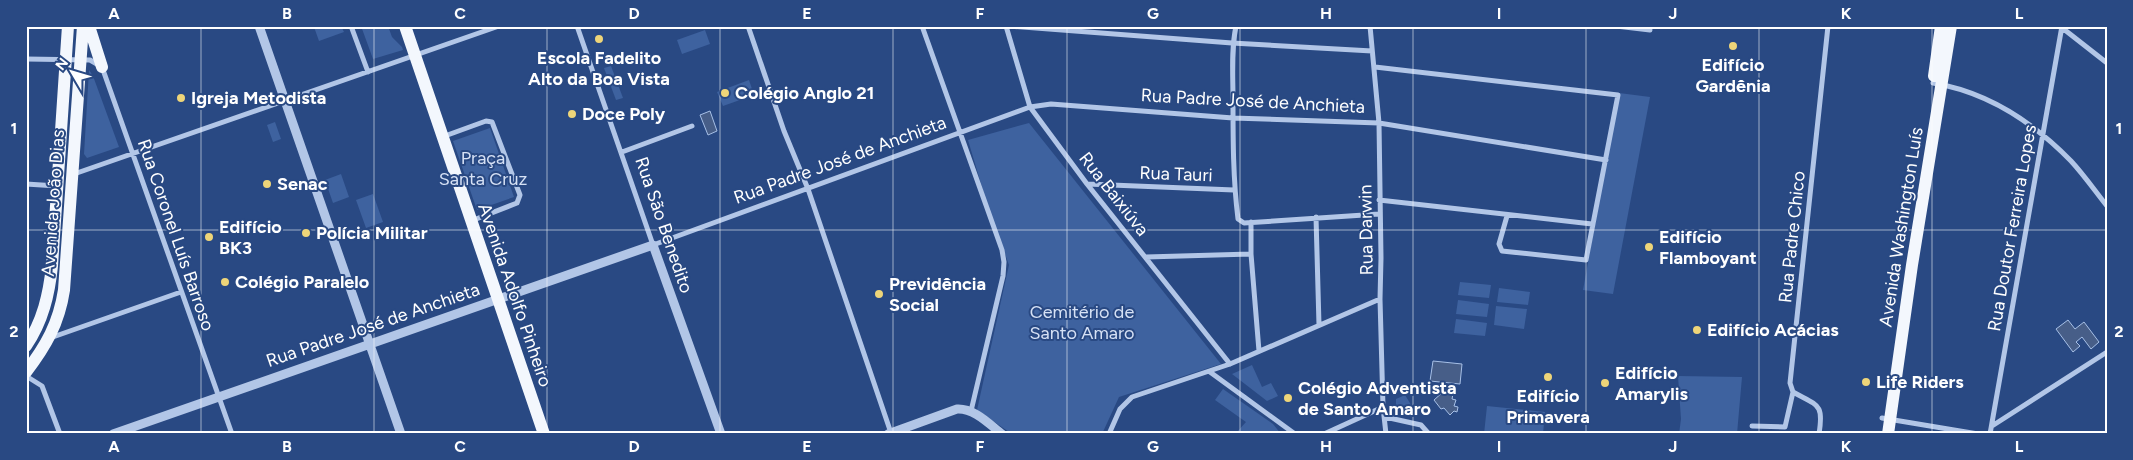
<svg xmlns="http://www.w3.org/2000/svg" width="2133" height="460" viewBox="0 0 2133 460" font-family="Figtree,sans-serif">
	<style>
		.green { fill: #3e629f }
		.water { fill: #475e88; stroke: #a7c0e7 }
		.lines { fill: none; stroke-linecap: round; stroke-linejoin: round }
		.minor { stroke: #b2c6e7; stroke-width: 5 }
		.tertiary { stroke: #b2c6e7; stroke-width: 9 }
		.primary { stroke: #f3f7fd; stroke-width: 12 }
		.grid { fill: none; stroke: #fff; stroke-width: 1; stroke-opacity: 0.55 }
		.poi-dot { fill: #eed579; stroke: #294983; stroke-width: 2 }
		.labels { text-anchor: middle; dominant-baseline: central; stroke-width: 4; stroke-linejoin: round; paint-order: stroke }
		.poi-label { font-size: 18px; font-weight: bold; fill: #fff; stroke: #294983; text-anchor: start }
		.street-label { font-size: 18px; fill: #fff; stroke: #294983 }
		.park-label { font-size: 18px; fill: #d6e1f5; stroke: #294983 }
		.neatline { fill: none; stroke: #fff; stroke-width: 2 }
		.grid-label { font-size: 16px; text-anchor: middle; font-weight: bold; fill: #fff }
	</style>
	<rect width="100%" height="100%" fill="#294983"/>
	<!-- green -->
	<path class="green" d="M317,26H341L344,32L319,41L314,27Z
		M361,26H388L392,37L402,47L403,50L373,59Z
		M705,30L710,44L682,54L677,40Z
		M611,66L623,98L616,100L604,68Z
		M89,70L93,76L119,147L87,158L84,154Z
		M749,80L754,95L723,106L717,92Z
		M1619,93L1650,97L1613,294L1583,290Z
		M275,122L281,139L273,142L267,125Z
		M1029,123L1221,364L1119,397L1102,434H1012L977,410L1009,265L987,204L968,140Z
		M490,128L514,197L477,210L453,141Z
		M341,174L349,197L333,203L325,180Z
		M373,194L383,222L366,228L356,200Z
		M1460,282L1491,285L1489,298L1458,295Z
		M1499,288L1530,292L1528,305L1497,302Z
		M1458,300L1489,304L1487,317L1456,314Z
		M1496,306L1527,309L1524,329L1494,325Z
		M1456,319L1487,323L1485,336L1454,333Z
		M1252,365L1262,387L1271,383L1278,396L1267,401L1232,374Z
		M1678,376L1742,377L1737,434H1679L1681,419Z
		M1223,389L1273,424L1281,434L1236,433L1246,422L1215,400Z
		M1405,395L1418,416L1396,410V399Z
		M1487,406L1545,412L1543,434H1484Z"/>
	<!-- water -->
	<path class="water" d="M710,111L717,131L708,135L700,115Z
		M2068,320L2075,329L2084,322L2099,342L2091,349L2082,337L2076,342L2080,346L2073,352L2056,329Z
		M1433,361L1462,364L1460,384L1430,381Z
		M1443,392L1453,394L1452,399L1456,400L1454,406L1458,407L1457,412L1454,411L1450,415L1444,408L1441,409L1434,400Z"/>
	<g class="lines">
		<!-- minor -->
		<path class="minor" d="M351,26L368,72
			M577,26L653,245L1030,107L1051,104L1233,118L1379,123L1606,160
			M748,26L784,131L808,189L891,433
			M922,26L1002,250L1004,262L1003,276L971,411
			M1006,26L1030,107L1087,184L1230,364
			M1008,26L1232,43L1372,51
			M1236,26C1231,50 1233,75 1233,99C1233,139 1233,179 1238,219L1244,223L1379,214
			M1370,26L1379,123L1381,258L1380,299L1383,407L1386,434
			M1616,26L1650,30
			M2061,27L2107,63
			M26,59L90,60L102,67L232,434
			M1375,67L1618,95L1586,260L1502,251L1499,244L1507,216
			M1933,83C1987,92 2034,123 2071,161C2084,175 2095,191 2107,206
			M442,137L486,121L492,122L520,195L517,203L471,221
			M622,152L692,126
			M74,174L499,26
			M26,184L57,186
			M1087,184L1234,190
			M1379,200L1592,224
			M1316,217L1319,325
			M1251,222V254L1259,351
			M1146,257L1251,254
			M50,338L181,292
			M1210,372L1295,434
			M26,376L42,386L60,434
			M1385,417L1421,425L1429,434
			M1882,418L1978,434
			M1752,426L1785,427L1793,392
			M1992,426L2107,352
			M1109,434L1120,409L1132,397L1230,364L1380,299
			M1324,434L1383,407
			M1819,434C1824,403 1818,406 1793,392L1790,383L1828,26
			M1990,434L2062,26"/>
		<!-- tertiary -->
		<path class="tertiary" d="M259,26L401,434
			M113,434L653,245L721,434
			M888,434L957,409C974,408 989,424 1002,434"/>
		<!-- primary -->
		<path class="primary" d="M89,26L102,67
			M405,26L544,434
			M1934,76L1941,26
			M26,346C43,321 49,294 52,266L68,26
			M26,372C46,346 59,323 64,290L83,26
			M1888,434L1912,265L1951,26"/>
	</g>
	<!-- grid -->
	<path class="grid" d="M201,26V434M374,26V434M547,26V434M720,26V434M893,26V434M1067,26V434M1240,26V434M1413,26V434M1586,26V434M1759,26V434M1932,26V434M26,230H2107"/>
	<!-- markers -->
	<g class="poi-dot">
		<circle cx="599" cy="39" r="5"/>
		<circle cx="1733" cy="46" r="5"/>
		<circle cx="725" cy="93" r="5"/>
		<circle cx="181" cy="98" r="5"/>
		<circle cx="572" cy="114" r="5"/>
		<circle cx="267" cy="184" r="5"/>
		<circle cx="306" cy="233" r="5"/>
		<circle cx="209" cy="237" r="5"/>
		<circle cx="1649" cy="247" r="5"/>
		<circle cx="225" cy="282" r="5"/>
		<circle cx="879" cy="294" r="5"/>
		<circle cx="1697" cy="330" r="5"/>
		<circle cx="1548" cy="377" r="5"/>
		<circle cx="1866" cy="382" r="5"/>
		<circle cx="1605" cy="383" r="5"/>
		<circle cx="1288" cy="398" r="5"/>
	</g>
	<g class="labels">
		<!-- poi labels -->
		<g class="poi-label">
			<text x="599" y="58" text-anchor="middle">Escola Fadelito<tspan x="599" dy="21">Alto da Boa Vista</tspan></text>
			<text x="1733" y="65" text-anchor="middle">Edifício<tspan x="1733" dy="21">Gardênia</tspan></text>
			<text x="735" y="93">Colégio Anglo 21</text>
			<text x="191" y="98">Igreja Metodista</text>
			<text x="582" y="114">Doce Poly</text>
			<text x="277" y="184">Senac</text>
			<text x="219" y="227">Edifício<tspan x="219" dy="21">BK3</tspan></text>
			<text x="316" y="233">Polícia Militar</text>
			<text x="1659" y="237">Edifício<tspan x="1659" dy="21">Flamboyant</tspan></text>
			<text x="235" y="282">Colégio Paralelo</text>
			<text x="889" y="284">Previdência<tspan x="889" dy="21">Social</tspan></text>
			<text x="1707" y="330">Edifício Acácias</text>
			<text x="1615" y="373">Edifício<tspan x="1615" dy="21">Amarylis</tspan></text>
			<text x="1876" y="382">Life Riders</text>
			<text x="1298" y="388">Colégio Adventista<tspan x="1298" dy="21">de Santo Amaro</tspan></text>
			<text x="1548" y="396" text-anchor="middle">Edifício<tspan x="1548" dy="21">Primavera</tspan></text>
		</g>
		<!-- street labels -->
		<g class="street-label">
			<text transform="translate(1253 101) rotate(3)">Rua Padre José de Anchieta</text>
			<text transform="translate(840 160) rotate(-20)">Rua Padre José de Anchieta</text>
			<text transform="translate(1176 174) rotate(2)">Rua Tauri</text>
			<text transform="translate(1114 194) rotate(52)">Rua Baixiúva</text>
			<text transform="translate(53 203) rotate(-86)">Avenida João Dias</text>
			<text transform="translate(664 225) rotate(71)">Rua São Benedito</text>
			<text transform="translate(1901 227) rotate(-81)">Avenida Washington Luís</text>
			<text transform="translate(2012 228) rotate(-80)">Rua Doutor Ferreira Lopes</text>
			<text transform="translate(1366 230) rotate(-91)">Rua Darwin</text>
			<text transform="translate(176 235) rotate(71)">Rua Coronel Luís Barroso</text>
			<text transform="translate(1792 237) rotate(-84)">Rua Padre Chico</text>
			<text transform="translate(515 295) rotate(71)">Avenida Adolfo Pinheiro</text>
			<text transform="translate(373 325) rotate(-19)">Rua Padre José de Anchieta</text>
		</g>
		<!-- park labels -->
		<g class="park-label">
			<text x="483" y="158">Praça<tspan x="483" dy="21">Santa Cruz</tspan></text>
			<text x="1082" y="312">Cemitério de<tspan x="1082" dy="21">Santo Amaro</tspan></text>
		</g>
	</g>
	<!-- border -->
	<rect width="2133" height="460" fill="none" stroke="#294983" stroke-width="55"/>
	<!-- north arrow -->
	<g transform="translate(72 72) rotate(308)" stroke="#294983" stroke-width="4" paint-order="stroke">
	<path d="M0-4L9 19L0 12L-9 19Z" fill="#ffffff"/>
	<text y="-8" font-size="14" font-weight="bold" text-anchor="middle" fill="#ffffff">N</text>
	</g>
	<rect x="28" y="28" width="2078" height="404" class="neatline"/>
	<g class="grid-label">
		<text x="114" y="19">A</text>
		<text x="287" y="19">B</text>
		<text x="460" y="19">C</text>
		<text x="634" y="19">D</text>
		<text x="807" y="19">E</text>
		<text x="980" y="19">F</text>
		<text x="1153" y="19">G</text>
		<text x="1326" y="19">H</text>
		<text x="1499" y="19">I</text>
		<text x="1673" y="19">J</text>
		<text x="1846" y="19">K</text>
		<text x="2019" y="19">L</text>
		<text x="14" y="134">1</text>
		<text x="2119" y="134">1</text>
		<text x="14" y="337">2</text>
		<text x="2119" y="337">2</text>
		<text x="114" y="452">A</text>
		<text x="287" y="452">B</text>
		<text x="460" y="452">C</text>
		<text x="634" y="452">D</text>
		<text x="807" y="452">E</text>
		<text x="980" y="452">F</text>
		<text x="1153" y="452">G</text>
		<text x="1326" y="452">H</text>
		<text x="1499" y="452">I</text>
		<text x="1673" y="452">J</text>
		<text x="1846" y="452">K</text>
		<text x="2019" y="452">L</text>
	</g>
</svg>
